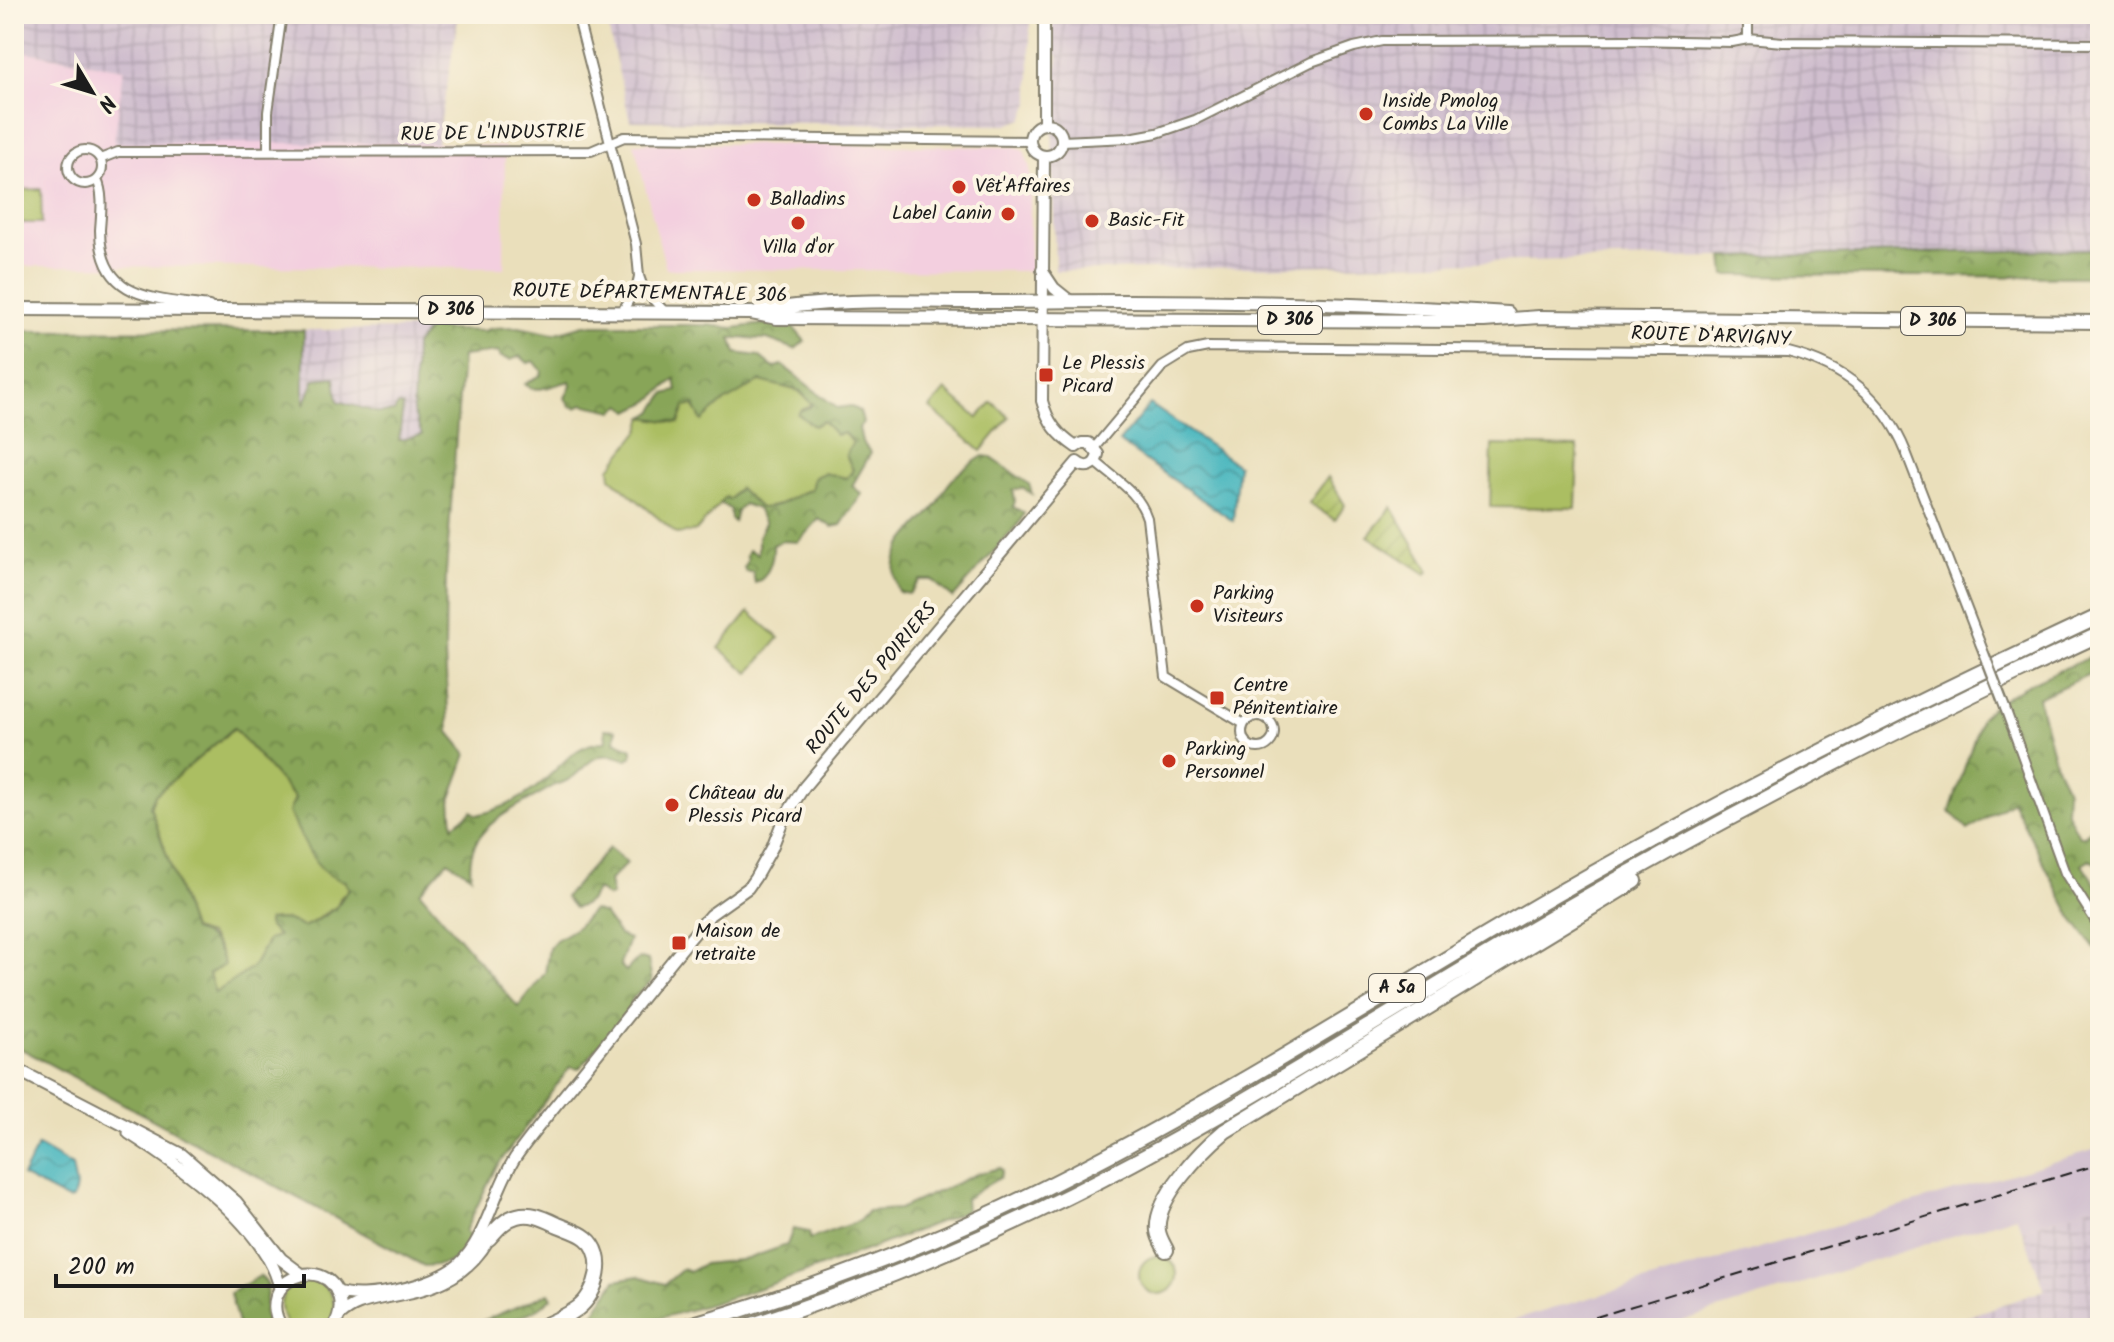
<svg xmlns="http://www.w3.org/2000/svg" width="2114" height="1342" viewBox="0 0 2114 1342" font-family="Kalam,sans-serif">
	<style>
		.built { fill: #f3cfdf }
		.industrial { fill: url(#industrial-grid) }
		.railway { fill: #cfbdce }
		.green { fill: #abbe62; stroke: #646d3f; stroke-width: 2 }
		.forest { fill: url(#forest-crowns); stroke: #52603a; stroke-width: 2; fill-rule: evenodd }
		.garden { fill: url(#garden-furrows); stroke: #646d3f; stroke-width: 2 }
		.water { fill: url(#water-waves); stroke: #31696d; stroke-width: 2 }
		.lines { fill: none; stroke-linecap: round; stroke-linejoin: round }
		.minor-casing { stroke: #837e6c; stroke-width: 12 }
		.tertiary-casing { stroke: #837e6c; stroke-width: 14 }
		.secondary-casing { stroke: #837e6c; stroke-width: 15 }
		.primary-casing { stroke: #837e6c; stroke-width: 16 }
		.motorway-casing { stroke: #837e6c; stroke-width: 18 }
		.minor { stroke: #fff; stroke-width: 8 }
		.tertiary { stroke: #fff; stroke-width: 10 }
		.secondary { stroke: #fff; stroke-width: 11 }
		.primary { stroke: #fff; stroke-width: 12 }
		.motorway { stroke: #fff; stroke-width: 14 }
		.rail { stroke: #1c1c1c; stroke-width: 2; stroke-dasharray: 12 6; stroke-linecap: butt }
		.minor-bridge-casing { stroke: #837e6c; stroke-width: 12; stroke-linecap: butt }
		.minor-bridge { stroke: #fff; stroke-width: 8 }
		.poi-dot { fill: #c8321e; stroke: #fcf5e5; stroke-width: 3 }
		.labels { text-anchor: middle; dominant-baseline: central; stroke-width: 8; stroke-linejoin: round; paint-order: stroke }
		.shield { fill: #fcf5e5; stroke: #5f5d58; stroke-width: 2 }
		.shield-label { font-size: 18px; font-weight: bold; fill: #1c1c1c }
		.poi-label { font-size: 20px; fill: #1c1c1c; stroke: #fcf5e5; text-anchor: start }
		.street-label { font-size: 20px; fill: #1c1c1c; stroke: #fcf5e5 }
	</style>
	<defs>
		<pattern id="industrial-grid" width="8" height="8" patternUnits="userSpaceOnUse" patternTransform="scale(2)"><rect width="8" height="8" fill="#cfbdce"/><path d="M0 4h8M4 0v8" fill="none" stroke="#b1a2b0"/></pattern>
		<pattern id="forest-crowns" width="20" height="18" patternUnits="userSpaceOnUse" patternTransform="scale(2)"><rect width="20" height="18" fill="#88a558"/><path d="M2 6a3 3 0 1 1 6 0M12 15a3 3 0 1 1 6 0" fill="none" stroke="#6e8648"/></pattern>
		<pattern id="garden-furrows" width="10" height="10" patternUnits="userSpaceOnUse" patternTransform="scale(2)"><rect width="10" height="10" fill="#abbe62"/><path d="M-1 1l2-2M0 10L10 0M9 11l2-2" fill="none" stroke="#93a354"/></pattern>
		<pattern id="water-waves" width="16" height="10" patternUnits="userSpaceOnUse" patternTransform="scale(2)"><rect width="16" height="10" fill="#46b6be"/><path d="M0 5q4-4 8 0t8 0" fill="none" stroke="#3a939a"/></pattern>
	</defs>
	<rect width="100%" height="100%" fill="#fcf5e5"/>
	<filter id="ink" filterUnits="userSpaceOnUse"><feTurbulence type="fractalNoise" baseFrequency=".0125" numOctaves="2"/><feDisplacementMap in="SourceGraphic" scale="16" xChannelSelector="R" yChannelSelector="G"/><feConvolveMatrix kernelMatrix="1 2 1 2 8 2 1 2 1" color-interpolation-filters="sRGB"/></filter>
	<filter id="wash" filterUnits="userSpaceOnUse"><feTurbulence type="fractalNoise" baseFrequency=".006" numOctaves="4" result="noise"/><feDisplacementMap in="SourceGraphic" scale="32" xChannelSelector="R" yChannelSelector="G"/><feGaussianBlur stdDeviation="1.8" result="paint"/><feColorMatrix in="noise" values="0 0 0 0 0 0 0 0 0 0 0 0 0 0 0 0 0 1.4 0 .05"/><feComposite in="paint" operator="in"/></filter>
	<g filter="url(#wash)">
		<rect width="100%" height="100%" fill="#eadfbb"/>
		<!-- built -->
		<path class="built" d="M14,45L20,51L124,69L115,143H437L505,147L504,268L14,266Z
			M634,143L1016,147L1024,151L1030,168V271L666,269Z"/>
		<!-- industrial -->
		<path class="industrial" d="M14,14H459L437,143H114L124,69L20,51L14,45Z
			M605,14H1030V103L1023,119L1007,125L630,121Z
			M1053,14H2100V249L1055,271L1051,66H1058V55L1051,54Z
			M429,329L415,345L413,412L422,435L399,440L403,406L394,412L378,413L338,401L304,408V330Z
			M2100,1203V1328H1933L2045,1290L2022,1230Z"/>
		<!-- railway -->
		<path class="railway" d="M2100,1148V1203L2022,1230L2016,1216L1660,1328H1487Z"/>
		<!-- green -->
		<path class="green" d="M41,189L42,223H20V190Z
			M760,380L799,391L812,404L798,414L823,421L836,435L843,433L853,442V470L847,478L841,477L801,493L775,508H760L739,488L729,501L726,497L696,531L677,534L611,478L610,468L640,430L644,417L679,423L684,407L693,405L702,420L721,404Z
			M945,390L978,418L992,402L1009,417L981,451L930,408Z
			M1492,445L1578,447L1576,508L1490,507Z
			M749,612L779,638L749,673L719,648Z
			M234,728L295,798L349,889L340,898L337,907C323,912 316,923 302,927C290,919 283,918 269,920L267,925L278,936L268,940L253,968L215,994L209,974L224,965L219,949L209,935L192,930L150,806L155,795Z
			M1139 1275a19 19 0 1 1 38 0a19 19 0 1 1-38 0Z
			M308,1279C333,1284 343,1308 325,1328H289C274,1306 280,1284 308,1279Z"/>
		<!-- forest -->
		<path class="forest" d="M2100,249V277L1725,275L1723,257Z
			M764,324L791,325L805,341L795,349L767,339L731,338L736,353L759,356L774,368L782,365L837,408L851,406L860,412L863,422L859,428L862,442L871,453L852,486L862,494L841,525L832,527L819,519L798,542L782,541L773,545C774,558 768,579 755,583L753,572H746L744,568L748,558L746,556L749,550L758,554V537L765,523L757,509L744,504L737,511L734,522L731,519L730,509L720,503L726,497L729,500L739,488L760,508C782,508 791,495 811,490L814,477L824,473L847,478L853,470L846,455L853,442L844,433L836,435L823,421L814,426L798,414L801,410L810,407L812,404L800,391L760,381L721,404L702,421L693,405L685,407L679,423L644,417L653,412L665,394L677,391L675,379L650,401L630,411L622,405L614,411L582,404L577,408L570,406L565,398L571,385L570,381C556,384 536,395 525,384L541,375L542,371L534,361L528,363L520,356L511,360L501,357L498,352L462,356L446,573L445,653L449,732L467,754L451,798L453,826L472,811L477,815C498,810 517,802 534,789C558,772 574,741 606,742L605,729L616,730L615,741L632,749V756L627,760C585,743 588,778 555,785C519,808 463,824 471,876L448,861L420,892L518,1007L545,973L549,948L556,940L576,928L593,910L604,914L619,935L629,939L620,965L626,971C634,963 636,956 648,960L652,981L632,999L628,1012L579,1069L570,1067L495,1169L465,1231L473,1240C458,1262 451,1265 424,1266L14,1045V331L304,330V405L315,379L335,377L338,401L379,413L394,412L398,405L403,406L399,440L422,435L413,412L415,345L429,329L483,331L492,328L519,327L553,334L584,325H707L733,328ZM234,728L295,798L289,812C302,836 314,876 345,881L349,889C344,894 341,901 337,906C331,912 311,925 302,927C290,919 283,918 269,920L267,925L278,936L268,940L252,968L215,993L209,974L224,965C218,945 212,936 192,930L150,806L155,795Z
			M983,456L990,457L1029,484L1032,494L1023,488L1013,490L1015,501L1013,507L1024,513L1020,522L953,598L932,580H920L909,594L899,592C882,551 914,533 936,506C940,501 942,494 945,489C956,473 967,466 983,456Z
			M2100,653V669L2038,698L2057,769L2067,789L2066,811L2079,836H2084L2096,822H2100V866L2090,859L2082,864L2100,891V943L2095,948L2072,918L2012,801L1968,830L1950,811L1981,718C2011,686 2061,671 2100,653Z
			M609,848L627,863L609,881L612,896L607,897L597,889C592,899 586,906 574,908L565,897Z
			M1000,1168L1002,1171L1000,1177L965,1199L966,1211C910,1234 637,1342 594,1324L592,1316L616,1280L638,1276L665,1284L683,1269L689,1272L704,1264L747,1259L787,1245L793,1229L809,1232L810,1239L859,1221L868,1211L899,1209L977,1174Z
			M260,1276L268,1284L264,1315L271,1328H239L230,1293Z
			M549,1293L552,1298L539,1308L497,1328H466Z"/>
		<!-- garden -->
		<path class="garden" d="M1328,477L1345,505L1335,520L1309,503Z
			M1392,507L1429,571L1426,574L1368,536Z"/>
		<!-- water -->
		<path class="water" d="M1150,404L1238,465L1233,521L1119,442Z
			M38,1146L72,1166L76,1187L73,1199L68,1200L22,1176Z"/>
	</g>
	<g filter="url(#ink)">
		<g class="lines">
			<!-- minor casing -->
			<g class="minor-casing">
				<path id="minor" d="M577,14L636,244L639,276
					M1748,39V14
					M1062,141L1129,138L1157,133L1195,120L1311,62L1354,47L1382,41L1628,40L1732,42L1748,39L1783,42L2100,44
					M68 167a17 17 0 1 1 34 0a17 17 0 1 1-34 0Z
					M268,151V112L282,14
					M100,159L118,152L591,151L624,137L1030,141
					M97,180C104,194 101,214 100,230C100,301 156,298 209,306
					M622,312L637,286L639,276L644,290L666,313
					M1095,447L1162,367L1188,351L1208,347L1788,352C1844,366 1884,398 1906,452L1980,643
					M1096,462C1115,479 1139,492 1147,518L1166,677L1244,724
					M2005,708L2065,873L2100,928
					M1242 732a16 16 0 1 1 32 0a16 16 0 1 1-32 0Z"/>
			</g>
			<!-- tertiary casing -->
			<g class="tertiary-casing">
				<path id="tertiary" d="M1044,14V124
					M1030 140a16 16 0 1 1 32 0a16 16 0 1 1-32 0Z
					M1044,157L1042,401C1048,423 1058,435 1076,447
					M1042,270L1054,288L1069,300
					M1076,447L1082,443H1089L1098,454C1096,466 1086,470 1077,462
					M336,1291C364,1302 435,1285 458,1265C487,1238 493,1192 515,1158C537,1127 563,1097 587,1067C628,1016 668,964 710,915L748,888L755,878L772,848L783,820L804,787L1077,462"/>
			</g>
			<!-- secondary casing -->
			<g class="secondary-casing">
				<path id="secondary" d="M14,1068L182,1155L236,1202L281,1259L301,1274
					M129,1133C179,1165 267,1226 280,1288
					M339,1316C353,1303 366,1301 385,1297C429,1290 465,1280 489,1238
					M282,1328C252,1281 325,1251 339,1297C342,1309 339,1319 333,1328"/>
			</g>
			<!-- primary casing -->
			<g class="primary-casing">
				<path id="primary" d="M14,309L751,313L777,318L1484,321L1539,317L2100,322
					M760,311C841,296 926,303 1009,302C1175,299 1342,302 1508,313"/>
			</g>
			<!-- motorway casing -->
			<g class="motorway-casing">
				<path id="motorway" d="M489,1238C497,1229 505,1219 517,1216C532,1212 545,1219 558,1225C567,1229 579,1232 586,1238C608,1255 597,1294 578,1308C566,1317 553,1322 539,1328
					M1166,1250C1163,1244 1159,1238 1158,1231C1154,1199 1202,1150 1225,1131L1635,881
					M680,1328C816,1289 949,1238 1074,1173C1229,1094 1375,1000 1524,913C1711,804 1904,707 2100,616
					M743,1328C877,1285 1007,1230 1131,1164C1275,1087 1413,997 1555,915C1732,813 1914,720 2100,634"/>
			</g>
			<!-- minor -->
			<use href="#minor" class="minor"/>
			<!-- tertiary -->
			<use href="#tertiary" class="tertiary"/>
			<!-- secondary -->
			<use href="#secondary" class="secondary"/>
			<!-- primary -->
			<use href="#primary" class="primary"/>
			<!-- motorway -->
			<use href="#motorway" class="motorway"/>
			<!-- rail -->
			<path class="rail" d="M1560,1328L2100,1164"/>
			<!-- minor-bridge casing -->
			<g class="minor-bridge-casing">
				<path id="minor-bridge" d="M1980,643L2005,708"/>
			</g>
			<!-- minor-bridge -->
			<use href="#minor-bridge" class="minor-bridge"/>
		</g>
	</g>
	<!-- markers -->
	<g class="poi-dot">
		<circle cx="1366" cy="114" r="8"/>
		<circle cx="959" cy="187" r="8"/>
		<circle cx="754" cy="200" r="8"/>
		<circle cx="1008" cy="214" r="8"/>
		<circle cx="1092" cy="221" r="8"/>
		<circle cx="798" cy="223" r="8"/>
		<rect x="1038" y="367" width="16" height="16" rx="4"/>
		<circle cx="1197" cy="606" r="8"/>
		<rect x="1209" y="690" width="16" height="16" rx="4"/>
		<circle cx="1169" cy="761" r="8"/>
		<circle cx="672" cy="805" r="8"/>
		<rect x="671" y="935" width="16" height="16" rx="4"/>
	</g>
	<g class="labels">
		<!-- shield labels -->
		<g class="shield">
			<rect x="419" y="296" width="64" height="28" rx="6"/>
			<rect x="1258" y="306" width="64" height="28" rx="6"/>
			<rect x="1901" y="307" width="64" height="28" rx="6"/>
			<rect x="1369" y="974" width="56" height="28" rx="6"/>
		</g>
		<g class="shield-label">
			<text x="451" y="310">D 306</text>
			<text x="1290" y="320">D 306</text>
			<text x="1933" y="321">D 306</text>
			<text x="1397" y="988">A 5a</text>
		</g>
		<!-- poi labels -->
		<g class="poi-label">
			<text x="1382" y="102">Inside Pmolog<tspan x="1382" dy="23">Combs La Ville</tspan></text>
			<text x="975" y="187">Vêt'Affaires</text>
			<text x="770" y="200">Balladins</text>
			<text x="992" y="214" text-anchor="end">Label Canin</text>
			<text x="1108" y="221">Basic-Fit</text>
			<text x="798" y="248" text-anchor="middle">Villa d'or</text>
			<text x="1062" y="364">Le Plessis<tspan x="1062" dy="23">Picard</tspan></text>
			<text x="1213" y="594">Parking<tspan x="1213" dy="23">Visiteurs</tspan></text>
			<text x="1233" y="686">Centre<tspan x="1233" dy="23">Pénitentiaire</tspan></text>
			<text x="1185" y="750">Parking<tspan x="1185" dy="23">Personnel</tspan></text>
			<text x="688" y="794">Château du<tspan x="688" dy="23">Plessis Picard</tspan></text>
			<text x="695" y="932">Maison de<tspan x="695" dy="23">retraite</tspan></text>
		</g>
		<!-- street labels -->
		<g class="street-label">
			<text transform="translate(493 134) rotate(-1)">RUE DE L'INDUSTRIE</text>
			<text transform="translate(650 294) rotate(1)">ROUTE DÉPARTEMENTALE 306</text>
			<text transform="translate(1711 337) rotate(2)">ROUTE D'ARVIGNY</text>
			<text transform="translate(872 679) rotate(-50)">ROUTE DES POIRIERS</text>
		</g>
	</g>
	<!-- margin -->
	<rect width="2114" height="1342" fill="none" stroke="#fcf5e5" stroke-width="48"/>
	<!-- north arrow -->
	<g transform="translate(92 92) rotate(128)" stroke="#fcf5e5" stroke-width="6" paint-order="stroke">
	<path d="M0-6L14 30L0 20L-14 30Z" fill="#1c1c1c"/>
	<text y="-12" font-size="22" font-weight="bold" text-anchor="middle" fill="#1c1c1c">N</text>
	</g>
	<!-- scale -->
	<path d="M56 1274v12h248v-12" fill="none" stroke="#1c1c1c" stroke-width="4"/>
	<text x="68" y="1274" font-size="24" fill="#1c1c1c" stroke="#fcf5e5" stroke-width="6" paint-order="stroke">200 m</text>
</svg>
